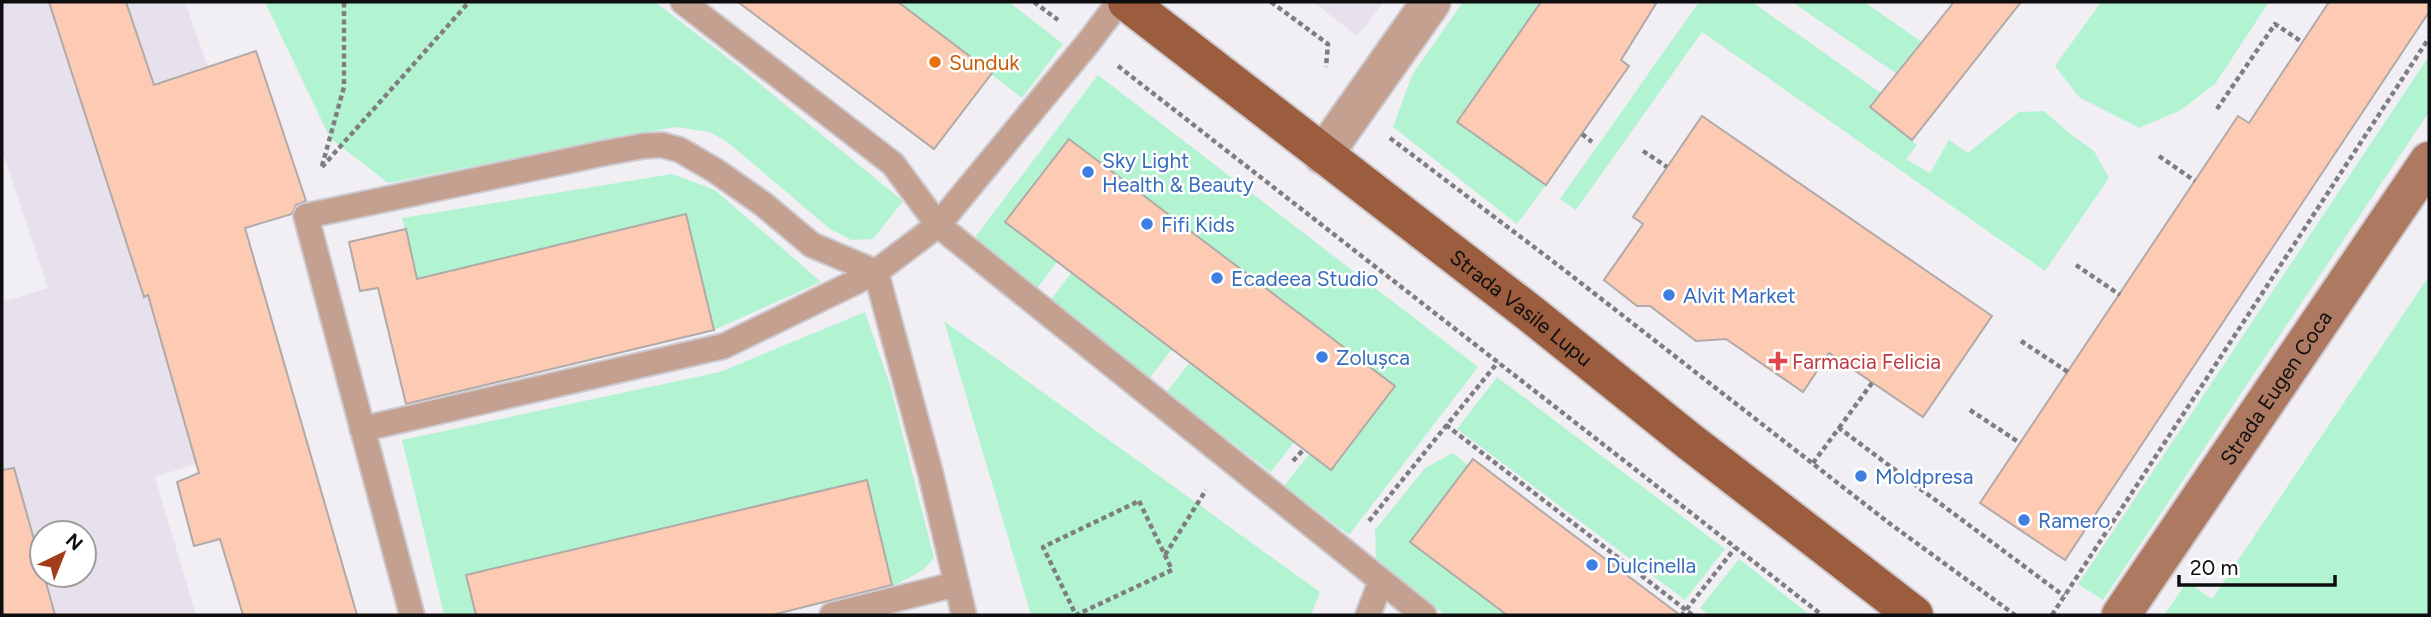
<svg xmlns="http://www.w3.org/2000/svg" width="2431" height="617" viewBox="0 0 2431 617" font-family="Figtree,sans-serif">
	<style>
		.built { fill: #e6e1ec; fill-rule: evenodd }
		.green { fill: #b2f4d2 }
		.building { fill: #fdcab4; stroke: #b0aaa8; stroke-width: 2 }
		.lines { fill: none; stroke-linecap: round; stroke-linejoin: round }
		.lane-casing { stroke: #cdcacf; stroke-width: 28 }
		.street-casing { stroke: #cdcacf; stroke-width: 42 }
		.secondary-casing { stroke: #cdcacf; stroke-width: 42 }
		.primary-casing { stroke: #cdcacf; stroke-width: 42 }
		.path { stroke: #7f7d81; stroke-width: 4.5; stroke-dasharray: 5 3.5; stroke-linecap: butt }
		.lane { stroke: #c4a090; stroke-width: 24 }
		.street { stroke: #c4a090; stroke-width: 38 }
		.secondary { stroke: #ad7961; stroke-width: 38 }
		.primary { stroke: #9b5d3e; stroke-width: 38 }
		.food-dot { fill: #e8710a; stroke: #fff; stroke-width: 2.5 }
		.shop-dot { fill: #3f7fe0; stroke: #fff; stroke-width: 2.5 }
		.health-dot { fill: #e0444e; stroke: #fff; stroke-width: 2.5 }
		.labels { text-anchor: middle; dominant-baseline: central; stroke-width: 5; stroke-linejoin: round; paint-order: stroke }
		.food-label { font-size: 21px; fill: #c56008; stroke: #fff; text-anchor: start }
		.shop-label { font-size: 21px; fill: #366cbe; stroke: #fff; text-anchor: start }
		.street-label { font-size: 21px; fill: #0e0d0f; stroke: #fff }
		.health-label { font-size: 21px; fill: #be3a42; stroke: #fff; text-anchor: start }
	</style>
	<rect width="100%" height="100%" fill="#f1eef4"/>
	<!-- built -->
	<path class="built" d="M2,2H185L208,67L217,107L221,205L257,457L199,473L196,464L155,477L196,615H2V302L48,288L2,150ZM42,533H84V575H42Z
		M1313,2H1384L1357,36Z"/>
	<!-- green -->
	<path class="green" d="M265,2H655L738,66L903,201L873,239L851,240L830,229L730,144L710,132L675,127L388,183L330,138Z
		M898,2H1009L1063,44L1022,98Z
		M1463,2H1541L1457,121L1546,185L1517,224L1393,127L1412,75Z
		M1699,2H1752L1881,93L1871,107L1917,145L1906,159L1930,173L1949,140L1968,153L2019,112L2044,111L2073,136L2094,151L2109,178L2045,271L1702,32L1576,210L1560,199Z
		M1792,2H1864L1922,42L1897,74Z
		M2101,2H2269L2215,84L2181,110L2139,128L2079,97L2055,66Z
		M2429,56V112L2103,600L2078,584Z
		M1098,75L1478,367L1349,535L1284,486L1310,453L1332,469L1394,386L1069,139L1005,222L1057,262L1035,291L984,252L976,236Z
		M672,174L715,190L821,282L714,330L686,214L417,279L402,218Z
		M1072,272L1172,349L1149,379L1049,302Z
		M2429,276V615H2164L2187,582L2212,599Z
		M865,312L890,385L934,558L923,570L892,587L866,480L467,575L476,615H444L402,440L720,372Z
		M944,321L1320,592L1311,615H1031Z
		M1190,362L1294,442L1271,472L1166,393Z
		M1497,377L1725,549L1685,600L1457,429Z
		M1453,453L1468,465L1410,542L1507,615H1445L1376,560L1375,530L1425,468Z
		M1739,559L1810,615H1709L1700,608Z"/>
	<!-- building -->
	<path class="building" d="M49,2H126L154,85L256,51L306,201L296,205L292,214L245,228L357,615H243L220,539L194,546L177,482L199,473L148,295L144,297Z
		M738,2H898L992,73L934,149Z
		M1541,2H1657L1621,60L1629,66L1546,185L1457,122Z
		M1954,2H2021L1912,140L1870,107Z
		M2329,2H2429V12L2065,560L1980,503L2238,116L2249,123Z
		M1702,116L1992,316L1923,417L1829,353L1803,392L1726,339L1696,341L1650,306H1637L1604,280L1643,224L1633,217Z
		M1069,139L1395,386L1331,470L1005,222Z
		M686,214L714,330L406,404L378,288L360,291L349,242L406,229L417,279Z
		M1473,459L1540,510L1680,615H1507L1410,542Z
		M14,468L42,568V575H44L55,615H2V470Z
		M867,480L892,585L772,615H476L466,575Z"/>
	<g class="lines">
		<!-- lane casing -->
		<g class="lane-casing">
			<path id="lane" d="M1119,2L1088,43L938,225L1424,615
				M362,429L724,346L876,272L938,225L893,164L683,2
				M412,615L306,216L605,153L643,146L662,145L680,150L716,171L763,204L812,245L876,272L931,475L964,615
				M832,615L957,584
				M1368,615L1381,581"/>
		</g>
		<!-- street casing -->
		<g class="street-casing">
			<path id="street" d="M1323,155L1431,2"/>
		</g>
		<!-- secondary casing -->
		<g class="secondary-casing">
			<g id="secondary">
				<path id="s1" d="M2121,615L2429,161"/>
			</g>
		</g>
		<!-- primary casing -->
		<g class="primary-casing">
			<g id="primary">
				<path id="s2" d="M1127,2L1531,314L1689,441L1914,615"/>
			</g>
		</g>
		<!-- path -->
		<path class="path" d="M1034,2L1058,20
			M1271,2L1328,44L1326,67
			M1118,66L1822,615
			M2217,109L2275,24L2302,42
			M1582,134L1592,142
			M1390,138L1563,269L1889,523L2015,615
			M1643,151L1667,167
			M2159,156L2195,181
			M322,166L344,87V2
			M322,167L469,2
			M2076,265L2120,295
			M2021,341L2068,372
			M1970,410L2020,443
			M1446,425L1686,610L1682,615
			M1839,428L1872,383
			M1293,461L1304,449
			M1813,463L1839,428L2064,596
			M1139,501L1172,570L1076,615L1043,547Z
			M1369,521L1498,362
			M1165,555L1206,490
			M1692,615L1686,610L1735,548
			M2052,615L2429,38"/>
		<!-- lane -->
		<use href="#lane" class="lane"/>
		<!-- street -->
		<use href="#street" class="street"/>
		<!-- secondary -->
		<use href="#secondary" class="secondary"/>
		<!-- primary -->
		<use href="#primary" class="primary"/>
	</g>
	<!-- markers -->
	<circle class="food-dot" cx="935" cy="62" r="7"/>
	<g class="shop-dot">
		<circle cx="1088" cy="172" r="7"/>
		<circle cx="1147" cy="224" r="7"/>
		<circle cx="1217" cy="278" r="7"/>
		<circle cx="1669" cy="295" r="7"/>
		<circle cx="1322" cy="357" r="7"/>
		<circle cx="1861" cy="476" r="7"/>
		<circle cx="2024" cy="520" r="7"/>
		<circle cx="1592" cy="565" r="7"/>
	</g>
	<path class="health-dot" d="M1774.5 350.5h7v7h7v7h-7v7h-7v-7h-7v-7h7z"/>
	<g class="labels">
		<!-- food labels -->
		<g class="food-label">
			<text x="949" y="62">Sunduk</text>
		</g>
		<!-- shop labels -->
		<g class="shop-label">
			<text x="1102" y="160">Sky Light<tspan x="1102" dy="24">Health &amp; Beauty</tspan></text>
			<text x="1161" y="224">Fifi Kids</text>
			<text x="1231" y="278">Ecadeea Studio</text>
			<text x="1683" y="295">Alvit Market</text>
			<text x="1336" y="357">Zolușca</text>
			<text x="1875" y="476">Moldpresa</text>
			<text x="2038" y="520">Ramero</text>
			<text x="1606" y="565">Dulcinella</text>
		</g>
		<!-- street labels -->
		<g class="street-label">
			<text stroke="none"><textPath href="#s2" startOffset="499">Strada Vasile Lupu</textPath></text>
			<text stroke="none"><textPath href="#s1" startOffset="275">Strada Eugen Coca</textPath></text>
		</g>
		<!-- health labels -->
		<g class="health-label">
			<text x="1792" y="361">Farmacia Felicia</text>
		</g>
	</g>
	<!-- border -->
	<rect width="2431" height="617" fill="none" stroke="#0e0d0f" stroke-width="7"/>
	<!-- north arrow -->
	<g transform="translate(63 554) rotate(43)"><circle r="33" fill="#ffffff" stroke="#9f9e9f" stroke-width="2"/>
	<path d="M0-5L12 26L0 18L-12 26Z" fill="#a33c18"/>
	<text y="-10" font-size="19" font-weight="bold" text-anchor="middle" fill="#0e0d0f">N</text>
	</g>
	<!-- scale -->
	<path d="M2179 575v10h156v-10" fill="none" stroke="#0e0d0f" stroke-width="3.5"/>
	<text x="2190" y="575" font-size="21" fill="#0e0d0f" stroke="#ffffff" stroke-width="5" paint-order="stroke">20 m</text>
</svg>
